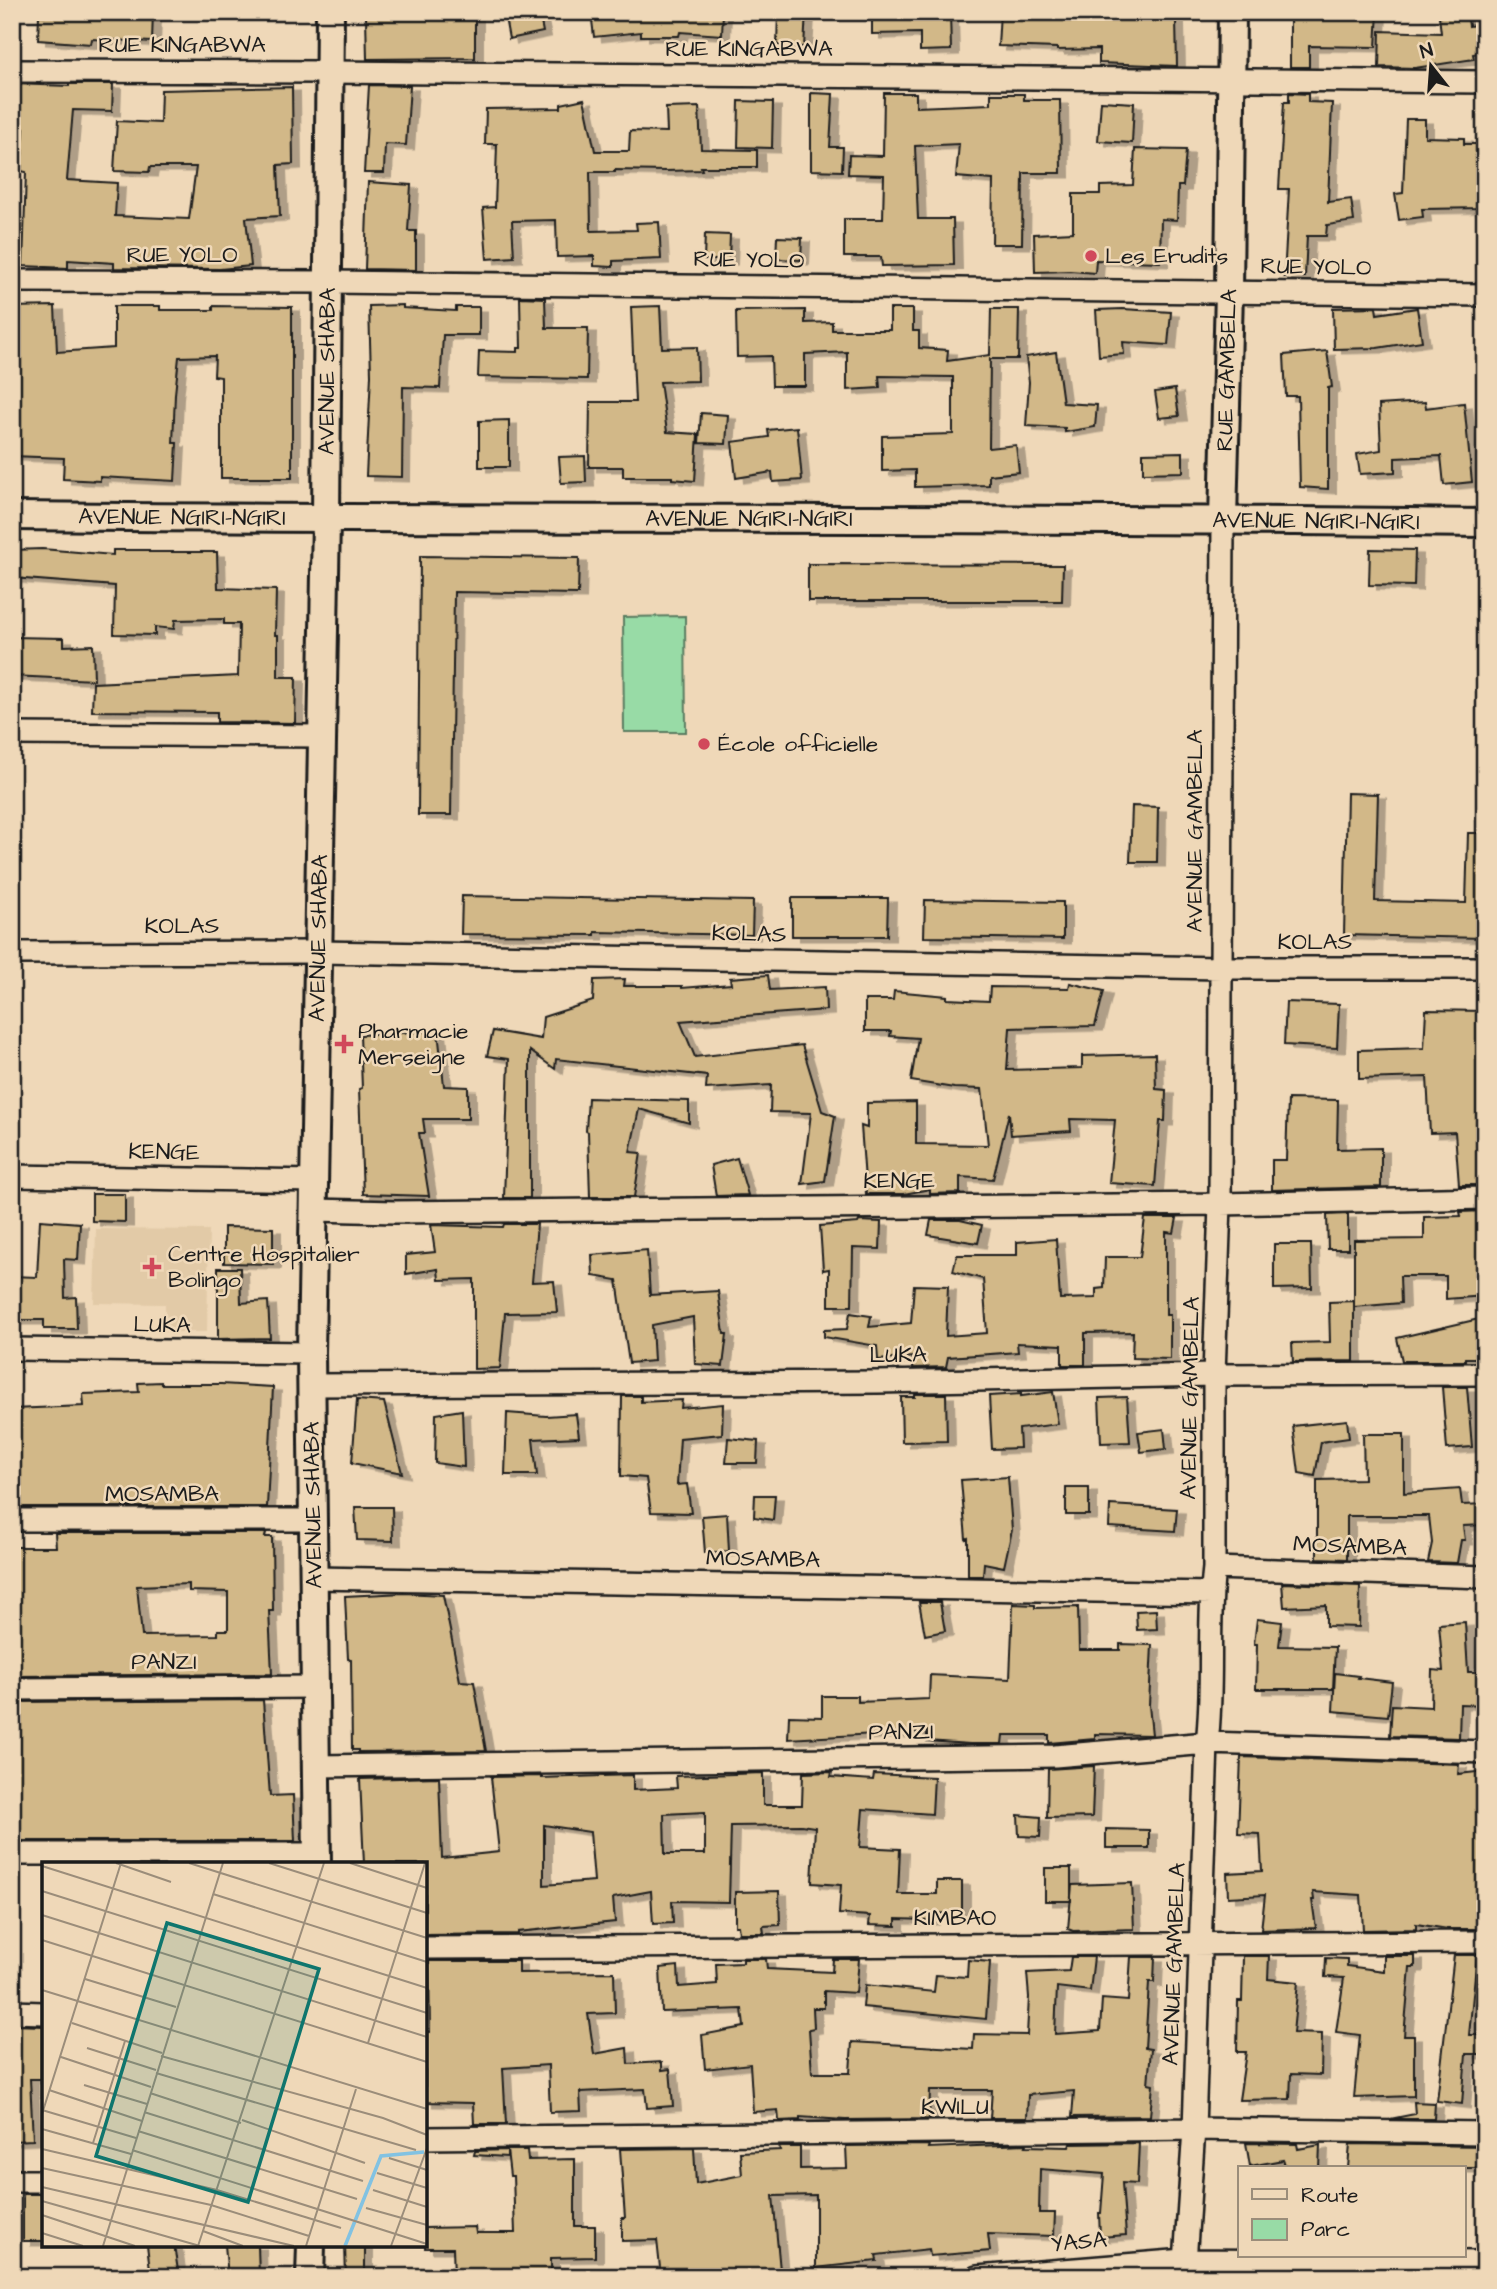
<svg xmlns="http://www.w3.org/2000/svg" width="1497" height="2289" viewBox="0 0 1497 2289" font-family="'Architects Daughter',sans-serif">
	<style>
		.built { fill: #e2caa7 }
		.green { fill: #98dba6; stroke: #5a7c61; stroke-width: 2 }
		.building { fill: #d2b888; stroke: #1c1c1c; stroke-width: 2; fill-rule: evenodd; filter: url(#shadow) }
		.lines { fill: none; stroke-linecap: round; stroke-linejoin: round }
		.minor-casing { stroke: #1c1c1c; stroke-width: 26 }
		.tertiary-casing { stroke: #1c1c1c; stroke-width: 32 }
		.minor { stroke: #efd8b8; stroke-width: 21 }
		.tertiary { stroke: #efd8b8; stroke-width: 26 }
		.poi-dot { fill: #d1495b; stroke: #efd8b8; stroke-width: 2.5 }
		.labels { text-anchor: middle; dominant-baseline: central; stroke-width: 5; stroke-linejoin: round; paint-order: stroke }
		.street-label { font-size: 23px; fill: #1c1c1c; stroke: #efd8b8 }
		.poi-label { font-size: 23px; fill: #1c1c1c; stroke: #efd8b8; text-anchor: start }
		.inset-river { fill: none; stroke: #82c2e2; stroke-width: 3.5 }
		.inset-road { fill: none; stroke: #9b8d7a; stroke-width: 2 }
		.view { fill: #0f766e; fill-opacity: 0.15; stroke: #0f766e; stroke-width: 3.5 }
		.inset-edge { fill: none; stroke: #1c1c1c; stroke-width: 3.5 }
	</style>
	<defs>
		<filter id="shadow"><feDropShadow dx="8" dy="4.5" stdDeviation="0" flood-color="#0004"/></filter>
	</defs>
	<rect width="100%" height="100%" fill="#efd8b8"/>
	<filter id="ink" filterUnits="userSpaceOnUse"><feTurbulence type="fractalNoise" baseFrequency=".0143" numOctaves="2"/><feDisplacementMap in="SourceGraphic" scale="14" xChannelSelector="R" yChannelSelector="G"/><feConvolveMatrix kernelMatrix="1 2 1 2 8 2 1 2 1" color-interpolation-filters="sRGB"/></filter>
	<g filter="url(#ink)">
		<!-- built -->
		<path class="built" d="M96,1229L209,1230L207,1332H165V1304L94,1303Z"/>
		<!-- green -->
		<path class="green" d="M685,616L686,732H624L623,617Z"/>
		<!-- building -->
		<path class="building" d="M105,12H153L152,42L92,39L91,44L38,40L39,15L105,19Z
			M434,12H475V58L367,59L366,16Z
			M504,12H539L543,32L509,39Z
			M591,12H723L722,35L680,32L679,36H641V32L594,37Z
			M778,12H806L804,47L777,45Z
			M872,12H950L951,50L920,51V33L872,34Z
			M1000,12H1125V20L1176,19L1177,66L1099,63V49L1057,50V48L998,46Z
			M1290,12H1378L1376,47L1309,46V67H1290Z
			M1467,12L1469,26L1485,23V52L1473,54L1474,59L1415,68L1379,67L1380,31L1441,33L1439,16Z
			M12,84L69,86V84H113L112,111L73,110L67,180L117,183L115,216L189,219L196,167H150L149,172L114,171L117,121L160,123L161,90L292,87L293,164L278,165L280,216L246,218L251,266L220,269L114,268V263L68,260V268L23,266L26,172L21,171L24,129L12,128Z
			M369,85L410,86L406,145L385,144L384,173H364Z
			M811,93L833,94L830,147H843L842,171L811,170Z
			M884,93H916V107L991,104V94H1024V100H1060L1061,173H1023L1022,244H992L993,180L956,177L959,144L915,146L918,219H953L954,265L882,266L881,257H844V219H883L884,175L848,174L849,155L883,156Z
			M1289,93L1308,94V102L1332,103L1328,202L1351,199L1354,221L1327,225L1326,236H1307L1305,277H1284L1289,189H1279L1284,102H1289Z
			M584,99L595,151H629L630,131L667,132L666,108L699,107L701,149L757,150V167H701L702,170L666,171L615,170V172H590L591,231L637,230L636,223L659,222L661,259L613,261V267L594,266V256L557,257L556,220L512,221L514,257L487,259L483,208L495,207L497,144H485L486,109L561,108V104Z
			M739,101L773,102L772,148L738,147Z
			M1101,101L1134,103L1132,143L1098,141Z
			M1406,119H1425V137L1464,138V144H1485V208L1422,209L1423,217L1399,220L1395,194L1403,193Z
			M1135,149L1186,150L1183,186H1178L1177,220L1161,219L1160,262L1096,260L1095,273L1070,271L1035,272L1034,234L1073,232V194H1100V186L1133,185Z
			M368,182L411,185L408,231H416V270L365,269Z
			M705,234L730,235L729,260H704Z
			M777,237L802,238L801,260L776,259Z
			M520,297L545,298L546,328H588L587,379L478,377L479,351L518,352V348H521Z
			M403,305V308L456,311V307H479V335H443L440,388L403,387L402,477L366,476L371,375L369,306Z
			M55,306L57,352L114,348V306H160V310H213V306L292,307V478H221V377L214,376L215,356L179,357L175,394L173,443H177L175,481L100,477V481L63,479L64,458L12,456V307Z
			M660,306L662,348L697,347L698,381L660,382L667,432L698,434L695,481L672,479V477H623V467H589L590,402H635L631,307Z
			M1376,307L1377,314L1417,308L1422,341L1377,348L1334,349L1333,308Z
			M890,309H913V331H919V348L948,350L947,361L990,355L991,309H1019L1018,359H990L989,448L1016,445L1019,472L989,475V485L915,487V470L882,471V436L953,434V377L879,376L880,388L847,390V352L805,354V386H772L771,356L737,357L736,311L805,310V323L832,322V330H890Z
			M1123,309L1171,312L1168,345L1123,342L1124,354L1099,356L1096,310Z
			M1327,351L1332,387L1328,388V489L1300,487L1298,396H1286L1284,355Z
			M1056,352L1063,403L1097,405L1095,427L1065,432V428L1026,426L1029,382L1026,357Z
			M1175,389L1179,416L1159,418L1155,392Z
			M1425,402L1426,408L1464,403L1472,482L1444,485L1441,456L1395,458V472L1360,474L1357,454L1381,450L1379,405Z
			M701,413L728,415L726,444L699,443Z
			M509,420V467H479V421Z
			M797,427L802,480L773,482L772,472L736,478L732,442L769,437L768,430Z
			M1183,452V472L1143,473V453Z
			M585,456L586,482L561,483L559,457Z
			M42,549L113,555V550H149V552H217L218,588L276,590L275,635H278V677H296L295,723L217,722V712L92,711L93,683L238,676L239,624H224V619L175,620L174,629L155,627V635L114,634L115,586L12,578V550Z
			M1370,549L1415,550L1414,586L1369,585Z
			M420,556L579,558L578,594L454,592L451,815H418Z
			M808,564L1063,565L1062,601H808Z
			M12,637L64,638V646L93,645L94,680L12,676Z
			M1347,793L1378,794L1375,901L1466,903L1468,833H1485V938L1344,935Z
			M1132,806L1158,807L1157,862H1130Z
			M462,896L753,901L752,935L595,932V935L461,934Z
			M792,898H888L887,936H792Z
			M925,900L1063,902V939L924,937Z
			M768,975L770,990L825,987L826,1010L680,1021L695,1057L802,1045L822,1111L835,1116L825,1181L802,1184L811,1113L770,1112L771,1085L706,1089L707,1076L556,1059L555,1069L530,1051V1198H504L509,1059L487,1056L493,1031L541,1039L543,1017L593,1001L594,980L625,979L624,986H682V988L731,984L730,978Z
			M1070,983L1104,991L1095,1026L1010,1028L1007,1070L1082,1068V1056L1155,1054L1156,1089L1166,1090L1165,1121H1160L1155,1186L1109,1183L1115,1120L1070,1119L1071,1131L1011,1135L1009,1113L993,1179L960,1177V1193L930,1194V1189L904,1194H866L861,1126L867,1128V1103L916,1102V1144L988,1145L982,1089L954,1088L911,1081L918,1038L890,1036L891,1031H865V1000H893L894,991L947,996V999L989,1001L990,987L1069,988Z
			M1286,1002L1339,1004L1337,1048L1284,1045Z
			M1426,1010L1485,1011V1185H1459L1455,1132L1430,1133L1427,1077L1359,1079V1050L1424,1048Z
			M438,1031L444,1086L468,1087V1119H423L425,1133H419L429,1196L363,1194L359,1089L362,1088L360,1035Z
			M588,1098L689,1101V1123L639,1109L630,1152L641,1153L634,1197H590L588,1132L586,1131Z
			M1288,1099L1338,1100L1337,1149L1381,1148V1187L1272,1190V1160H1286Z
			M737,1158L748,1195L716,1196L711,1165Z
			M92,1194H125V1222L92,1221Z
			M1485,1211V1296L1446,1299V1276H1400L1401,1303L1354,1307V1240L1424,1239V1217L1461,1216L1460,1212Z
			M1348,1214V1249H1328L1327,1215Z
			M1145,1218H1177L1174,1233L1166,1232V1315H1170V1359L1132,1358L1133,1332L1085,1333V1365H1062V1345L1017,1343L1018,1352L948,1357L946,1367L913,1368V1357L878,1360L877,1346L824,1337V1330L847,1329L850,1313L871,1316L869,1327L911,1323L914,1285L948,1286L946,1336L987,1333L983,1279L953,1271L957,1255H1017V1242L1056,1239L1060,1299L1096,1298V1289L1104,1288L1105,1257H1140Z
			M40,1220L80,1223L78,1260L64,1259L65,1298L76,1297L77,1329H44V1320H12V1276L37,1277Z
			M931,1220H960L982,1225L978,1243L928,1235Z
			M859,1221L881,1222L880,1249L853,1248L852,1306H829V1269L823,1270L820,1226L858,1223Z
			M504,1224H537L532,1282L554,1281L557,1312L505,1313L500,1368L474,1369V1279L439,1280L438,1269L406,1274V1255L435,1252L431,1225L503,1227Z
			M224,1227L273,1228V1264L224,1263Z
			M1274,1244H1311L1312,1288L1274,1289Z
			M647,1250L650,1295L718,1291L724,1334H727L723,1366L695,1364L693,1317L652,1325L654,1361L629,1363L617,1280L593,1276L592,1255Z
			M218,1268H240L241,1303L268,1301L270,1338L218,1339Z
			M1354,1301V1361L1293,1362L1292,1343L1330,1342L1329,1302Z
			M1483,1318V1358H1465V1361H1402L1397,1338Z
			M161,1382V1384H221L273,1387L267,1507H14L16,1437L12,1438V1409L84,1406L83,1394L139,1392L138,1383Z
			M1442,1387H1467L1472,1447L1447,1449Z
			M1053,1392L1058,1424L1019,1429L1020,1448L992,1449L989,1396L1021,1394V1396Z
			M915,1394H946L947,1441L902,1442L901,1397H915Z
			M622,1396H641V1402L682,1400L681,1408L723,1404L722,1434L680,1438L677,1485L687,1484L691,1513L651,1512L646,1478L621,1476Z
			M1127,1397L1130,1442L1101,1443L1099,1398Z
			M357,1400L384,1402L402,1473L352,1463Z
			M462,1410L464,1467L435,1463L436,1414Z
			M507,1413L546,1416L576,1414L579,1437L533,1439L537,1475H505Z
			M1347,1420L1349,1438L1321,1442L1315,1476L1299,1473L1293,1426Z
			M1164,1429L1166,1449L1141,1452L1138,1432Z
			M1363,1434H1404V1493L1460,1489L1462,1505L1485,1504V1525L1463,1526L1465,1540H1461L1457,1563L1428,1562L1432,1543L1429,1516H1347V1559L1317,1558V1480L1364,1479Z
			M728,1438L758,1441L757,1463H726Z
			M1008,1477L1012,1530L1004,1567L984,1563L983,1576H968V1538L966,1539L961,1480Z
			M1066,1488H1089V1515H1066Z
			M755,1495H775L773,1520L754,1517Z
			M1110,1505L1177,1509L1175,1531L1109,1527Z
			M355,1507H392L393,1541L357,1540Z
			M727,1514L729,1551L705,1553L702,1516Z
			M55,1533H266L265,1537H272L273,1611H269L272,1674L16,1676L12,1547H56ZM189,1584V1591L228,1592V1630H218V1635L142,1636L137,1586Z
			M1282,1583L1360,1586L1359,1627L1326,1626V1605L1284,1607Z
			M404,1593L443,1595L460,1681L474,1682L486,1751L358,1752V1750H352L351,1660L348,1659L345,1596Z
			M919,1602H940L945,1631L925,1635Z
			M1013,1604L1035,1605V1608L1078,1607L1079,1650H1120V1644L1152,1645L1149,1705L1152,1735L1095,1734V1739L1049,1743V1735H1003L1002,1744H970L927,1741V1731L788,1739L789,1716L822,1717V1696H858V1702L929,1699L930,1675L1010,1679Z
			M1156,1610L1157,1629L1137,1630L1136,1611Z
			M1257,1619L1282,1622L1279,1646L1335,1647L1333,1689H1256L1257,1644H1254Z
			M1465,1622L1468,1672H1485V1705L1460,1704L1459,1738L1390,1736L1392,1705L1431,1707L1432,1670L1443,1671L1439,1624Z
			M1335,1673L1359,1676L1358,1678L1392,1682L1388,1716L1333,1711Z
			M263,1700L270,1796L293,1795L295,1841H12V1704H17V1702Z
			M1241,1757L1459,1764L1458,1774L1485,1771V1888L1482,1926L1480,1929H1448L1416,1924V1929L1363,1930L1361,1895L1313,1892L1314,1900H1312L1316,1928L1261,1930L1265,1895L1228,1897L1227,1873L1262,1871L1260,1834L1238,1833Z
			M1094,1766L1092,1817L1047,1818L1048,1769Z
			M832,1772L831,1777L873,1780L874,1774L934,1777L932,1814L863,1809L860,1847L900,1849L898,1894H937V1881H962V1914L931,1913V1920L896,1919V1926L869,1925L870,1916L839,1914L841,1885L812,1883L815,1827L801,1825L731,1826L729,1902L672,1901L673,1923L653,1924L651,1891L613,1898L615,1922L518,1932V1934L425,1935V1864H364L360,1779L439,1777L442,1858L499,1852L491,1777L541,1776V1778L633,1775V1790L677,1788L676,1776L763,1773V1805H802L803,1773ZM705,1812V1854H665L664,1814ZM544,1825L590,1832L594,1881L544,1885Z
			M1018,1815L1041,1817L1040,1837L1019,1836Z
			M1106,1829L1149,1830V1848H1106Z
			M1045,1868H1071V1901H1045Z
			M1132,1883L1134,1929L1073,1931L1068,1929L1072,1885Z
			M779,1891L780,1925L763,1926L764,1933H739L738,1926H735V1892Z
			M1454,1955H1477L1469,2035H1485V2054H1466L1462,2104L1437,2101Z
			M1243,1956H1269L1268,1979L1298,1982L1293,2033L1322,2034L1321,2075L1291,2074L1290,2099L1239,2100L1246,2052H1237L1238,2001H1242Z
			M1384,1956H1415V1967H1410L1404,2036H1414V2096L1354,2098L1360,2035L1336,2032L1344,1978L1325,1977L1326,1958L1347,1959V1966L1384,1971Z
			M1071,1957H1094L1090,1991L1057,1987L1055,2034L1100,2031L1102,1999L1128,2001L1131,1957H1155L1154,1982H1149L1145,2048L1151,2049L1148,2084L1153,2085L1150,2116L1072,2117L1074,2091L1028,2095L1027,2118H990L992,2090H930L929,2119L845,2120L800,2117V2120L779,2121L778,2110L753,2112L750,2064L705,2069L702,2035L744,2027L742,2009L662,2012L660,1968L678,1966L679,1987L717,1984L716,1964L743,1963V1959H766L767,1969L832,1972L833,1959H859L856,1993L824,1991V2008H813L814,2028L809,2029L812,2073H850L852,2042L973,2049L974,2034L1027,2035L1029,1997L1027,1973L1069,1971Z
			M968,1960L990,1962L986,2019L863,2007L865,1985L934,1992L936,1975L967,1977Z
			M429,1961H519V1973L614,1972L615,2013L588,2014L594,2054L627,2048L628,2064L662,2062V2070L670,2069L673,2106L647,2108L645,2089L580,2092L581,2111L550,2112L548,2065L503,2068L506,2124H474L473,2103L425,2102V2032H430Z
			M12,2025L44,2026V2079H30L33,2140L12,2141Z
			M1414,2102L1435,2103L1434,2119H1390L1415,2114Z
			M1139,2143L1137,2184L1122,2183L1126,2235L1100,2237L1099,2213H1101L1104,2174L1040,2169L1039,2213H1055L1054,2236L988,2234L990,2251L930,2256L929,2249L876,2255L877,2261L816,2268V2195L773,2196L780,2270L661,2277L657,2240L622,2241V2218H625L620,2149L694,2148L696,2184L742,2175L740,2152L780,2150L779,2147H800V2169L847,2168L846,2146L929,2145L928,2148L1027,2144L1026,2146L1069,2147L1070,2144Z
			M1246,2143L1297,2144L1298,2149L1320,2145L1319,2168H1286L1283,2160L1250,2166Z
			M1350,2144L1485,2146V2168H1348Z
			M507,2150H527L528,2160L575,2159V2226H595V2257L551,2258V2277H454L453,2248H425V2228L475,2227L476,2233H515L513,2176H510Z
			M507,2150V2157L474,2155L475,2151Z
			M23,2194H44V2241H23Z
			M147,2245H174L179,2277H151Z
			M225,2245H258L259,2277H228Z
			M345,2245H365V2277H346Z"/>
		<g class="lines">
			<!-- minor casing -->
			<g class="minor-casing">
				<path id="minor" d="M12,71L329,72L1485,82
					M12,281L329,282L1485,295
					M12,734L322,736
					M12,953L319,952L1221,968H1485
					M12,1176L315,1181
					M314,1210L395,1212L1220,1204L1485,1198
					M12,1349L311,1353
					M312,1385L878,1382L1214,1375L1485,1374
					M12,1520H312
					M1214,1568L1485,1577
					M314,1578L1211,1593
					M12,1689L316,1687
					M317,1766L1055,1756L1207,1743L1485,1752
					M12,1854H318
					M425,1948L1485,1942
					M12,2012L44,2013
					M425,2138L1194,2129L1485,2133
					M12,2181H44
					M977,2277L1185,2260L1485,2262
					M1184,2277L1194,2129L1207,1743C1214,1685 1207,1626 1214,1568V1375L1220,1204L1223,519"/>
			</g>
			<!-- tertiary casing -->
			<g class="tertiary-casing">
				<g id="tertiary">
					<path id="s1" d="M12,516C503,521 994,516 1485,523"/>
					<path id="s2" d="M1223,519L1229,292L1232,12"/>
					<path id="s3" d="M317,1864L311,1353L326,519L330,12"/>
					<path d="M310,2277L311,2245"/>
				</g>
			</g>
			<!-- minor -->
			<use href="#minor" class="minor"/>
			<!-- tertiary -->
			<use href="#tertiary" class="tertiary"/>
		</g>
	</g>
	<!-- markers -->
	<g class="poi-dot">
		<circle cx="1091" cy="256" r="7"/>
		<circle cx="704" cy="744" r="7"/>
		<path d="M340.5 1033.5h7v7h7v7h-7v7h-7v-7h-7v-7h7z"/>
		<path d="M148.5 1256.5h7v7h7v7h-7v7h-7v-7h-7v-7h7z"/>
	</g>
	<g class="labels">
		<!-- street labels -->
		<g class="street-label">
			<text x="182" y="45">RUE KINGABWA</text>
			<text x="749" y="49">RUE KINGABWA</text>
			<text x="182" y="255">RUE YOLO</text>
			<text transform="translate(749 260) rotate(1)">RUE YOLO</text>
			<text transform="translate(1316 267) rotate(1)">RUE YOLO</text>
			<text stroke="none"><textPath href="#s3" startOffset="1493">AVENUE SHABA</textPath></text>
			<text stroke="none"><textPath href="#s2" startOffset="149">RUE GAMBELA</textPath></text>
			<text stroke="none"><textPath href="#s1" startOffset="170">AVENUE NGIRI-NGIRI</textPath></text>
			<text stroke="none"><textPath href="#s1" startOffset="737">AVENUE NGIRI-NGIRI</textPath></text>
			<text stroke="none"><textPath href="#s1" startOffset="1304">AVENUE NGIRI-NGIRI</textPath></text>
			<text transform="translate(1195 831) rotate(-90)">AVENUE GAMBELA</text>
			<text x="182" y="926">KOLAS</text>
			<text transform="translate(749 934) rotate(1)">KOLAS</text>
			<text stroke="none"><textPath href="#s3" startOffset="926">AVENUE SHABA</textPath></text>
			<text x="1315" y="942">KOLAS</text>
			<text transform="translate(164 1152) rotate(1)">KENGE</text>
			<text x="899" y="1181">KENGE</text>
			<text transform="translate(162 1325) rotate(1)">LUKA</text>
			<text transform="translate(898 1355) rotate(-1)">LUKA</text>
			<text transform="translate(1190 1398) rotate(-89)">AVENUE GAMBELA</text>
			<text x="162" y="1494">MOSAMBA</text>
			<text transform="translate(313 1505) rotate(-91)">AVENUE SHABA</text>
			<text transform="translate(1350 1546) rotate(2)">MOSAMBA</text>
			<text transform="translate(763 1559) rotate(1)">MOSAMBA</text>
			<text x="164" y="1662">PANZI</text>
			<text transform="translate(901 1732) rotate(-1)">PANZI</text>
			<text x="955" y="1918">KIMBAO</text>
			<text transform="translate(1174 1964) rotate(-88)">AVENUE GAMBELA</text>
			<text x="955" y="2107">KWILU</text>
			<text transform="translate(1079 2242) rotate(-5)">YASA</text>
		</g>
		<!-- poi labels -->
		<g class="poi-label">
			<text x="1105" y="256">Les Erudits</text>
			<text x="718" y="744">École officielle</text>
			<text x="358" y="1031">Pharmacie<tspan x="358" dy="26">Merseigne</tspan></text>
			<text x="168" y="1254">Centre Hospitalier<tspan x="168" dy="26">Bolingo</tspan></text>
		</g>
	</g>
	<!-- overview -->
	<g transform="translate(42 1862)">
		<rect width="385" height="385" fill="#efd8b8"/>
		<path class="inset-river" d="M303,384L339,294L382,290"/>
		<path class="inset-road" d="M74,1L129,20M147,1L385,76M227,1L385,51M308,1L385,26M0,4L385,126M0,29L385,151M171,32L385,100M0,53L385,175M0,78L385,200M43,117L134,145M0,128L385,247M30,161L120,191M326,181L383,1M45,186L114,208M119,194L341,256L385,273M19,195L109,225M114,211L374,288M42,223L105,242M7,228L100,259M108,231L199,261M0,248L94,276M102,250L321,319M0,252L79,1M200,258L323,301M0,267L89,292M96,269L315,337M51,281L83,179M0,287L175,328L299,366M90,288L385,382M347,296L385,308M0,306L169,343L267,374M335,311L385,326M0,325L252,384M331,328L385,345M0,339L158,384M324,346L385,363M0,353L93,384M161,369L201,384M0,371L41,384M61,384L181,1M156,384L282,1M264,384L314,227M349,384L385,286"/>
		<path class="view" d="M125,61L277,107L206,340L54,294Z"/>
		<rect width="385" height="385" class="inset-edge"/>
	</g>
	<!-- margin -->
	<rect width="1497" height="2289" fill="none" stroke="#efd8b8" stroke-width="42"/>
	<rect x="21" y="21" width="1455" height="2247" fill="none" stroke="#1c1c1c" stroke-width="2.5" filter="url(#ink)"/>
	<!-- legend -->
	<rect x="1238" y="2166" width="228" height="91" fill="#efd8b8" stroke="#9b8d7a" stroke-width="2"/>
	<rect x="1252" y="2189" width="35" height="10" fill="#efd8b8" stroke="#9b8d7a" stroke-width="2"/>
	<text x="1301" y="2202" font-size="21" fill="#1c1c1c">Route</text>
	<rect x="1252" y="2219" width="35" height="21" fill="#98dba6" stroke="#9b8d7a" stroke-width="2"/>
	<text x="1301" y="2236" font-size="21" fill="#1c1c1c">Parc</text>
	<!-- north arrow -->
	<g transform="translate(1431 66) rotate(343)" stroke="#efd8b8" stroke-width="5" paint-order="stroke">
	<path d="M0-5L12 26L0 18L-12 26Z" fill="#1c1c1c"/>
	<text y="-10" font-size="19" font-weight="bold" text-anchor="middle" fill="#1c1c1c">N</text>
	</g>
</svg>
